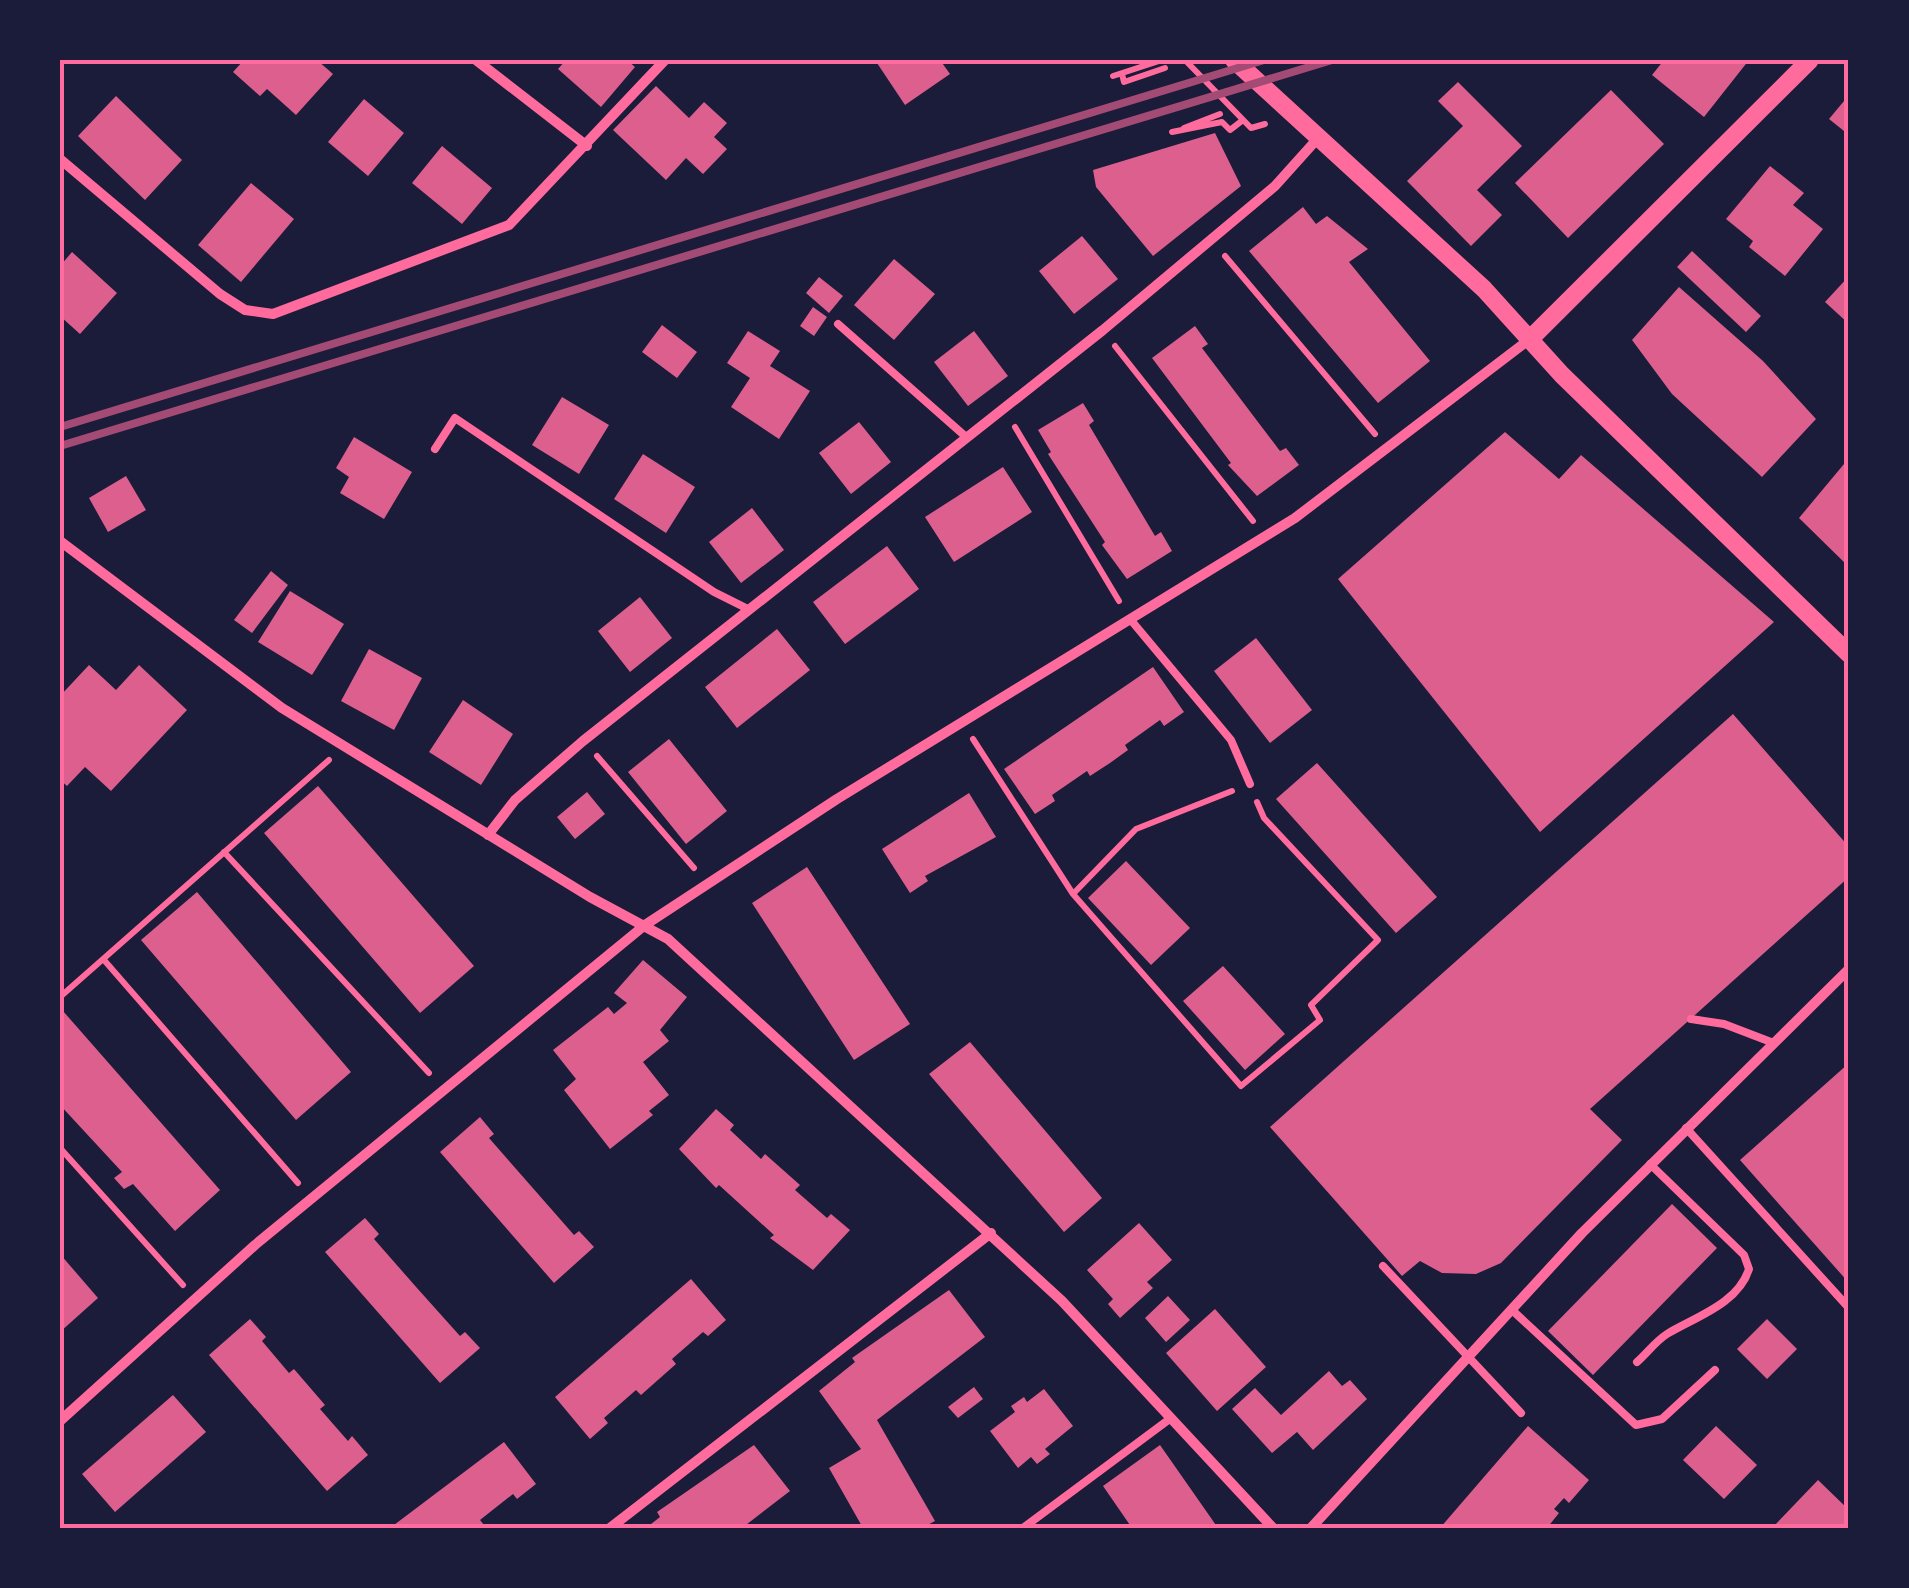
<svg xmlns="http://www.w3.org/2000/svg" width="1909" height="1588" viewBox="0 0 1909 1588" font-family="'DejaVu Sans',sans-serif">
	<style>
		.building { fill: #dd5f8e }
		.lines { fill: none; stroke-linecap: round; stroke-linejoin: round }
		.path { stroke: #ff6b9d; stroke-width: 6 }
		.service { stroke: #ff6b9d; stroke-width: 8 }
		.minor { stroke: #ff6b9d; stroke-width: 10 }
		.tertiary { stroke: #ff6b9d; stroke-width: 18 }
		.rail { stroke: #a44b75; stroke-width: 8 }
		.neatline { fill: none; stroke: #ff6b9d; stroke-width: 4 }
	</style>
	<rect width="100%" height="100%" fill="#1b1b3a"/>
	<!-- building -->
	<path class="building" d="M244,60H317L333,74L296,115L267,89L260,96L233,72Z
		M566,60H627L635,67L601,107L558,69Z
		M875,60H940L950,74L905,105Z
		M1664,60H1749L1704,117L1652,75Z
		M1458,82L1522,146L1477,190L1502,215L1471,246L1407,181L1463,126L1438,101Z
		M656,86L689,118L704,102L727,123L714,137L727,149L703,174L686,158L666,180L613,130Z
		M1611,90L1664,144L1568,238L1515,183Z
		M1849,95V135L1829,119Z
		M116,96L182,160L145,200L78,136Z
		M364,99L404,133L368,176L328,142Z
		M1215,133L1241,186L1153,256L1096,187L1093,170Z
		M442,146L492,188L462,224L412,183Z
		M1770,166L1804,193L1793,205L1823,229L1785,276L1749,247L1753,241L1726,219Z
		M251,183L294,219L241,282L198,245Z
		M1303,207L1316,224L1327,216L1368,249L1349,262L1430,361L1378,403L1249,251Z
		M1082,236L1118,279L1074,314L1039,271Z
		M1692,251L1761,316L1746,332L1677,267Z
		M72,252L117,293L80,334L60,316V266Z
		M894,259L935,294L894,340L854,305Z
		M1849,276V324L1825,302Z
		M819,277L843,296L829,313L806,293Z
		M1679,287L1763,361L1816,419L1762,477L1672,394L1632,340Z
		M813,307L827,317L814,336L800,326Z
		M662,325L697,352L677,378L642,352Z
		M1195,326L1208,344L1202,348L1280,451L1286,448L1299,465L1257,496L1228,465L1231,463L1152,358Z
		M748,331L780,351L770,366L810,391L779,439L731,407L750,378L727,363Z
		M974,331L1008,376L968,406L934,362Z
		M562,397L609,425L579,474L532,445Z
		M1083,403L1094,421L1089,425L1155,536L1161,532L1172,551L1127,579L1102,545L1105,542L1048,454L1051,452L1038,430Z
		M859,422L891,462L851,494L819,453Z
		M1505,432L1559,479L1581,455L1774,622L1540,832L1338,579Z
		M354,437L412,472L384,519L340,493L349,477L336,468Z
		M643,454L695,487L666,533L614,499Z
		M1849,458V567L1799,518Z
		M1003,467L1032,512L954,562L925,517Z
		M126,476L146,510L108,532L89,498Z
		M752,508L784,550L741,583L709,542Z
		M887,546L919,589L845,644L813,602Z
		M271,571L288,585L252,633L234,620Z
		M290,591L344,624L312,675L258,642Z
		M640,597L672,638L630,672L598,631Z
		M777,629L810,670L737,728L705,687Z
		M1256,638L1312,710L1270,743L1214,671Z
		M369,649L422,678L394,730L341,701Z
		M89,665L116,690L139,665L187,710L111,791L85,767L67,786L60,780V696Z
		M1153,667L1184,712L1164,726L1160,720L1125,745L1128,750L1110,763L1090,776L1087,771L1052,795L1055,801L1035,814L1004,769Z
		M463,700L513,734L481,785L429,752Z
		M1733,714L1849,847V877L1590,1109L1622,1140L1501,1263L1476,1274L1442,1273L1420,1261L1402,1276L1270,1127Z
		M669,739L727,811L686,844L628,772Z
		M1317,763L1437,897L1396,933L1276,799Z
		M318,786L474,966L420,1013L264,833Z
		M587,792L605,814L575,839L557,817Z
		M969,793L996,837L925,876L928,881L910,893L882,849Z
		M1126,861L1190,928L1151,965L1088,898Z
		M807,867L910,1024L854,1060L752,903Z
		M197,892L351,1072L296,1120L141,940Z
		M643,960L687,997L660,1030L669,1041L643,1062L669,1095L649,1111L653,1115L610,1149L564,1090L576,1079L553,1050L608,1007L614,1014L627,1003L614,993Z
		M1223,966L1285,1034L1245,1070L1183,1001Z
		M63,1011L220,1190L175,1231L133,1184L124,1189L114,1178L122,1172L60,1105Z
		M970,1042L1102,1198L1064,1232L929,1074Z
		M1849,1063V1283L1740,1160Z
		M716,1109L734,1125L730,1130L761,1159L765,1154L800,1185L795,1190L827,1218L831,1214L850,1230L813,1270L770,1238L774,1235L719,1185L716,1188L679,1149Z
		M480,1117L494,1134L489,1138L574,1235L579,1231L594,1247L554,1283L440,1152Z
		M1672,1204L1717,1248L1593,1375L1548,1331Z
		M365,1218L379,1234L374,1239L417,1288L460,1336L465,1332L480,1348L440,1383L325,1252Z
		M1139,1223L1172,1260L1147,1282L1153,1288L1120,1318L1108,1304L1113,1299L1087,1270Z
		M60,1254L98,1298L60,1332Z
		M691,1279L726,1320L708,1336L703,1332L672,1359L676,1364L641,1395L636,1390L604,1418L608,1423L590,1439L555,1397Z
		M949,1290L985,1337L877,1420L935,1521L922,1528H863L829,1468L861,1449L819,1391L855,1362L852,1358Z
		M1168,1296L1190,1320L1166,1342L1145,1318Z
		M1215,1309L1266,1367L1217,1411L1166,1353Z
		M250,1319L266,1337L262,1341L289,1373L294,1369L325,1405L320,1409L348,1441L352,1436L368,1455L327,1491L209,1355Z
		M1767,1319L1797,1349L1767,1379L1737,1349Z
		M1329,1371L1342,1386L1350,1380L1367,1399L1313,1450L1297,1432L1272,1453L1232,1409L1255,1388L1281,1415Z
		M974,1387L983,1399L958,1418L948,1407Z
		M1044,1389L1073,1426L1045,1449L1050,1454L1037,1464L1031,1457L1018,1468L990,1431L1015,1412L1011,1406L1024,1397L1027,1402Z
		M173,1395L206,1432L115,1512L82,1474Z
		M1528,1426L1589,1480L1569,1503L1564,1498L1554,1509L1559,1513L1547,1528H1440Z
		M1716,1426L1757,1465L1724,1499L1683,1460Z
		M504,1442L536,1484L517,1499L513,1494L480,1520L484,1525L390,1528Z
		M754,1445L790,1491L742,1528H646L660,1517L657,1512Z
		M1160,1445L1218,1528H1132L1103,1486Z
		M1818,1480L1849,1510V1528H1772Z"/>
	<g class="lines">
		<!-- path -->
		<path class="path" d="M1185,60L1251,128L1265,124
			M1122,74L1124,82L1165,68
			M1113,76L1162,60
			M1184,128L1220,114
			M1172,132L1222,122L1230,130L1243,120
			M1225,256L1375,434
			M1115,346L1253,521
			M1015,427L1119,601
			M973,739L1073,894L1241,1086L1320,1020L1311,1005L1378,940L1264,818L1257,802
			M597,756L694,868
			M224,852L429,1073
			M1073,894L1136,829L1232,791
			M104,960L298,1183
			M60,997L329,760
			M60,1148L183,1285"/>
		<!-- service -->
		<path class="service" d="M838,324L965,436
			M435,449L455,418L714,592L748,609
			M1130,619L1231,740L1250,784
			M1691,1019L1724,1024L1771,1042
			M1686,1128L1849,1308
			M1383,1266L1521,1413
			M1512,1310L1636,1425L1662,1419L1715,1370
			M1637,1362C1647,1353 1656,1341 1667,1334C1695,1317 1738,1304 1749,1269L1744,1255L1650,1164
			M1023,1528L1171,1418"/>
		<!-- minor -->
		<path class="minor" d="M476,60L587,146
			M60,159L220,294L245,310L273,314L509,225L665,60
			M60,541L282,708L590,897L668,939L1062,1301L1273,1528
			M488,835L515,800L583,741L1103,330L1275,186L1319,137
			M60,1421L255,1245L645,925L837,799L1295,518L1530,339
			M610,1528L991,1233
			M1311,1528L1582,1233L1849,969"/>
		<!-- tertiary -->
		<path class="tertiary" d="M1234,60L1484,289L1562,375L1849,654
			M1531,338L1810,60"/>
		<!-- rail -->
		<path class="rail" d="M60,427L1264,60
			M60,446L1332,60"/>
	</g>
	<!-- border -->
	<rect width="1909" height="1588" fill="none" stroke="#1b1b3a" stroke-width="125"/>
	<rect x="62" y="62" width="1784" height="1464" class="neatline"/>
</svg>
